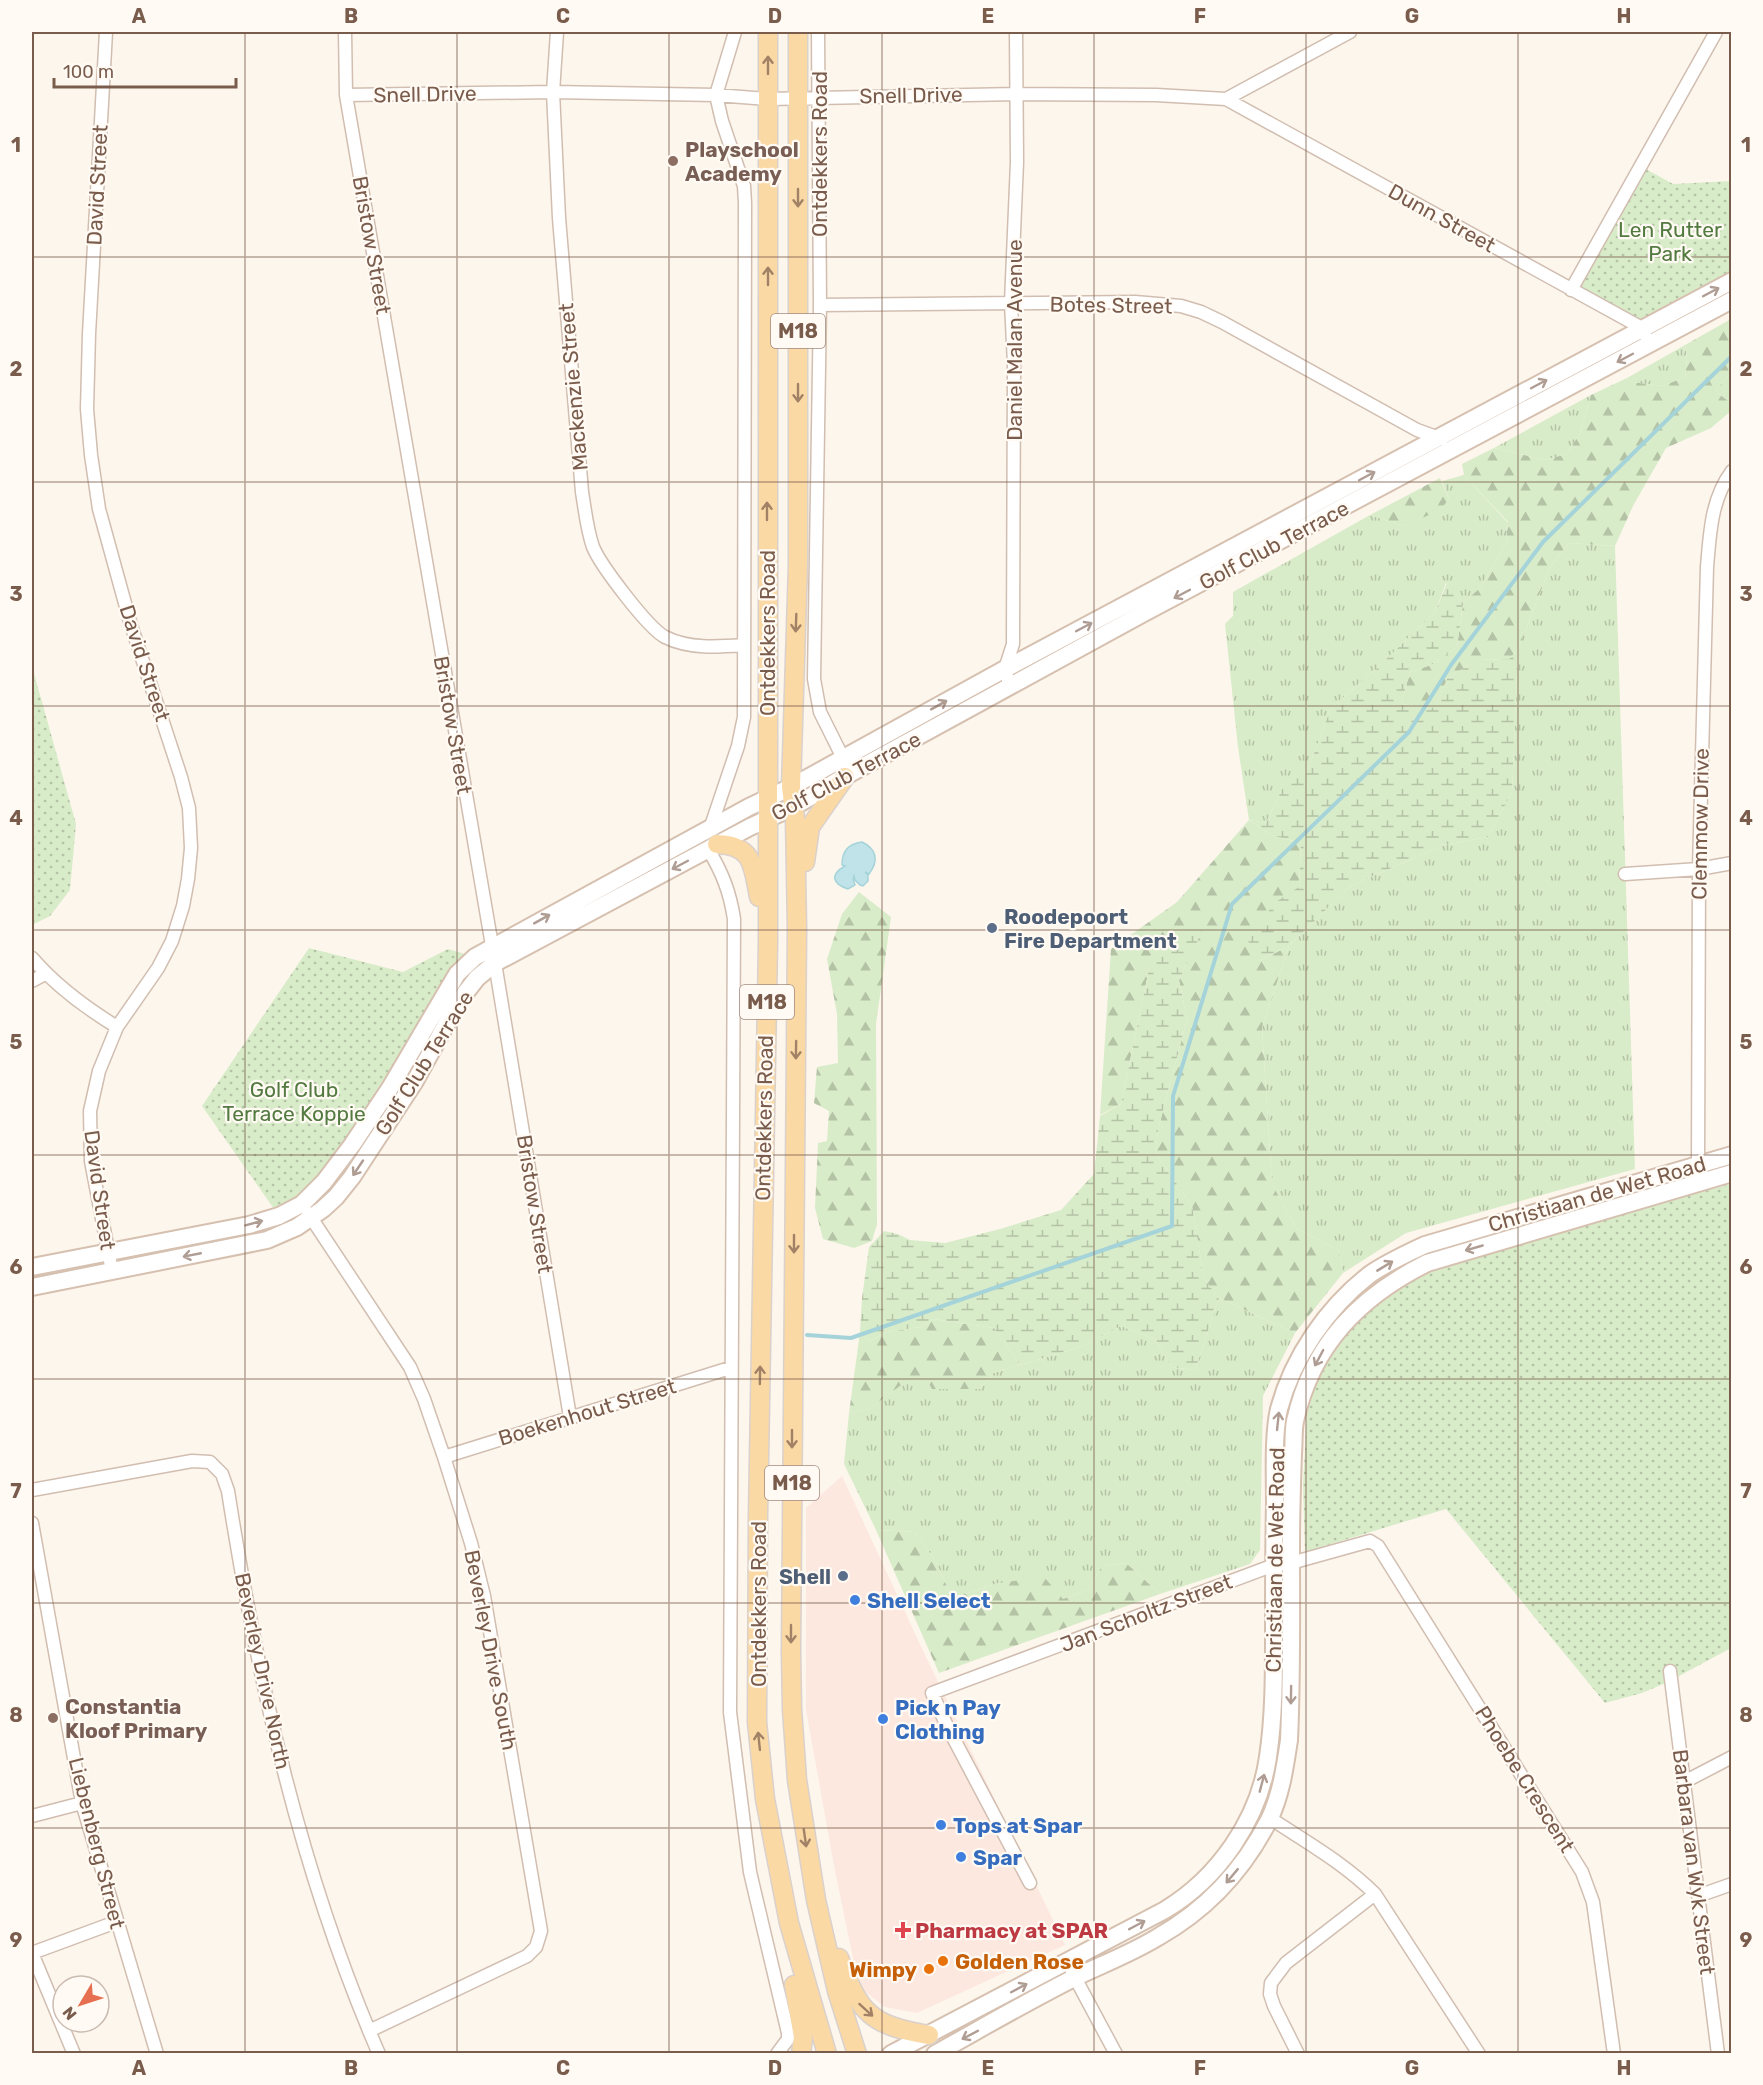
<svg xmlns="http://www.w3.org/2000/svg" width="1763" height="2085" viewBox="0 0 1763 2085" font-family="Rubik,sans-serif">
	<style>
		.commercial { fill: #fde8e0 }
		.grass { fill: url(#grass-tufts) }
		.forest { fill: url(#forest-firs) }
		.wetland { fill: url(#wetland-marsh) }
		.park { fill: url(#park-dots) }
		.water { fill: #bfe3e8; stroke: #a5d3da; stroke-width: 1.5 }
		.lines { fill: none; stroke-linecap: round; stroke-linejoin: round }
		.stream { stroke: #a5d3da; stroke-width: 4 }
		.street-casing { stroke: #d1beb0; stroke-width: 15 }
		.secondary-casing { stroke: #d6c0b0; stroke-width: 20 }
		.primary-casing { stroke: #dad1cd; stroke-width: 21 }
		.street { stroke: #fff; stroke-width: 12 }
		.secondary { stroke: #fff; stroke-width: 16 }
		.primary { stroke: #fbd9a5; stroke-width: 18 }
		.oneway { stroke: #a18267 }
		.oneway2 { stroke: #af9d94 }
		.grid { fill: none; stroke: #7a5c4d; stroke-width: 1.5; stroke-opacity: 0.55 }
		.education-dot { fill: #8d6e63; stroke: #fffaf3; stroke-width: 2 }
		.service-dot { fill: #5c6f8a; stroke: #fffaf3; stroke-width: 2 }
		.shop-dot { fill: #3f7fe0; stroke: #fffaf3; stroke-width: 2 }
		.health-dot { fill: #e0444e; stroke: #fffaf3; stroke-width: 2 }
		.food-dot { fill: #e8710a; stroke: #fffaf3; stroke-width: 2 }
		.labels { text-anchor: middle; dominant-baseline: central; stroke-width: 4.5; stroke-linejoin: round; paint-order: stroke }
		.shield { fill: #fffaf3; stroke: #a28b7f; stroke-width: 1.5 }
		.shield-label { font-size: 20px; font-weight: bold; fill: #7a5c4d }
		.street-label { font-size: 21px; fill: #7a5c4d; stroke: #fffaf3 }
		.education-label { font-size: 21px; font-weight: bold; fill: #785e54; stroke: #fffaf3; text-anchor: start }
		.park-label { font-size: 21px; fill: #537a41; stroke: #fffaf3 }
		.service-label { font-size: 21px; font-weight: bold; fill: #4e5e75; stroke: #fffaf3; text-anchor: start }
		.shop-label { font-size: 21px; font-weight: bold; fill: #366cbe; stroke: #fffaf3; text-anchor: start }
		.health-label { font-size: 21px; font-weight: bold; fill: #be3a42; stroke: #fffaf3; text-anchor: start }
		.food-label { font-size: 21px; font-weight: bold; fill: #c56008; stroke: #fffaf3; text-anchor: start }
		.neatline { fill: none; stroke: #7a5c4d; stroke-width: 2 }
		.grid-label { font-size: 20px; text-anchor: middle; font-weight: bold; fill: #7a5c4d }
	</style>
	<defs>
		<pattern id="grass-tufts" width="24" height="20" patternUnits="userSpaceOnUse" patternTransform="scale(1.5)"><rect width="24" height="20" fill="#d8ecc9"/><path d="M3 7l-1-3M5 7V3M7 7l1-3M15 17l-1-3M17 17v-4M19 17l1-3" fill="none" stroke="#b4c2a5"/></pattern>
		<pattern id="forest-firs" width="22" height="20" patternUnits="userSpaceOnUse" patternTransform="scale(1.5)"><rect width="22" height="20" fill="#d8ecc9"/><path d="M5 1l3.5 6h-7zM16 11l3.5 6h-7z" fill="#b4c2a5"/></pattern>
		<pattern id="wetland-marsh" width="20" height="14" patternUnits="userSpaceOnUse" patternTransform="scale(1.5)"><rect width="20" height="14" fill="#d8ecc9"/><path d="M1 5h8M5 5V1M11 12h8M15 12V8" fill="none" stroke="#b4c2a5"/></pattern>
		<pattern id="park-dots" width="8" height="8" patternUnits="userSpaceOnUse" patternTransform="scale(1.5)"><rect width="8" height="8" fill="#d8ecc9"/><path d="M2 2h.1M6 6h.1" fill="none" stroke="#b4c2a5" stroke-width="1.8" stroke-linecap="round"/></pattern>
	</defs>
	<rect width="100%" height="100%" fill="#fdf6ec"/>
	<!-- commercial -->
	<path class="commercial" d="M842,1476L926,1657L1065,1945L917,2013L885,2007L859,1987L835,1871L806,1710V1508Z"/>
	<!-- grass -->
	<path class="grass" d="M1685,345L1687,357L1685,377L1663,386L1630,382L1627,378Z
		M1731,373V403L1715,391Z
		M1591,395L1580,433L1567,454L1545,460L1494,448Z
		M1464,475L1508,523L1506,544L1480,588L1463,603L1446,583L1435,612L1375,670L1331,708L1308,769L1282,789L1266,823L1249,820L1238,747L1225,624L1233,616V592L1370,515L1404,526L1449,499L1442,481Z
		M1569,543L1615,546L1635,1169L1406,1233L1343,1273L1339,1251L1296,1228L1272,1184L1262,1027L1289,946L1350,886L1444,845L1488,837L1512,792L1518,650L1550,567Z
		M1219,1298L1295,1333L1263,1396L1260,1550L1250,1564L1160,1594L1126,1563L1102,1566L1088,1590L1063,1599L999,1583L952,1598L936,1562L915,1532L876,1530L844,1464L849,1413L869,1409L907,1380L926,1379L980,1389L993,1373L1080,1347L1121,1326L1156,1340L1171,1367L1195,1370Z"/>
	<!-- forest -->
	<path class="forest" d="M1731,319V373L1715,391L1731,403V411L1711,428L1666,448L1633,506L1615,546L1569,543L1550,567L1518,650L1509,659L1476,660L1447,679L1435,709L1401,704L1410,672L1431,665L1457,647L1463,603L1480,588L1506,544L1508,522L1464,475L1462,464L1494,448L1545,460L1567,454L1580,433L1591,395L1627,378L1631,382L1663,386L1685,377L1687,357L1685,345Z
		M1440,478L1449,499L1440,510L1404,526L1370,515Z
		M1249,820L1271,835L1301,843L1299,888L1274,903L1259,961L1289,946L1262,1027L1272,1184L1296,1228L1339,1251L1343,1273L1295,1333L1219,1298L1204,1279L1192,1206L1155,1152L1159,1126L1187,1019L1179,980L1205,923L1149,969L1121,1104L1100,1115L1111,949L1177,902Z
		M859,892L891,917L876,1024L877,1224L872,1241L854,1248L823,1239L815,1208L818,1143L827,1141L829,1111L814,1103L817,1067L838,1063L837,1014L827,959L842,914Z
		M933,1319L994,1328L1020,1365L993,1373L980,1389H932L926,1379L908,1380L869,1409L849,1413L860,1332L870,1341L887,1332L921,1327Z
		M876,1530L915,1532L936,1562L952,1598L999,1583L1044,1577L1063,1599L1088,1590L1102,1566L1126,1563L1160,1594L939,1673Z"/>
	<!-- wetland -->
	<path class="wetland" d="M1447,583L1463,603L1457,647L1431,665L1410,672L1401,704L1435,708L1447,679L1476,660L1509,659L1518,650L1512,792L1488,837L1444,845L1350,886L1289,946L1259,961L1248,941L1274,903L1299,887L1301,843L1271,835L1249,820L1266,823L1282,789L1297,770L1308,769L1331,708L1375,670L1435,612Z
		M1206,923L1179,980L1187,1019L1159,1126L1155,1152L1192,1206L1204,1279L1219,1298L1195,1370L1171,1367L1156,1340L1121,1326L1080,1347L1020,1365L994,1328L933,1319L921,1327L887,1332L870,1341L860,1332L862,1298L869,1247L884,1231L898,1234L910,1240L945,1243L1000,1229L1061,1210L1094,1174L1100,1116L1121,1104L1149,969L1191,926Z"/>
	<!-- park -->
	<path class="park" d="M1644,168L1673,184L1731,181V273L1639,322L1576,288Z
		M32,666L76,824L70,890L50,916L32,925Z
		M309,948L403,972L448,949L475,957L352,1145L279,1216L202,1106Z
		M1731,1184V1648L1668,1682L1642,1693L1605,1703L1446,1509L1305,1552L1303,1485L1307,1414L1320,1370L1342,1331L1384,1294L1458,1255Z"/>
	<!-- water -->
	<path class="water" d="M862,842C877,849 879,861 869,874L865,872L868,875V881L863,886L860,885L855,880L854,876L853,879L855,885L848,889C833,884 829,875 845,866L842,865C842,851 848,844 862,842Z"/>
	<g class="lines">
		<!-- stream -->
		<path class="stream" d="M807,1335L851,1338L1172,1226L1173,1096L1232,904L1409,732L1451,665L1543,542L1732,356"/>
		<!-- street casing -->
		<g class="street-casing">
			<path id="street" d="M106,32L89,334L87,409L91,455L99,509L131,625L181,777L189,808L191,848L188,879L183,906L172,941L158,968L117,1027L99,1071L90,1111L91,1161L112,1271
				M345,32L346,95L495,963L570,1417
				M557,32L553,92L559,218L582,492C585,510 587,530 593,547C601,566 648,628 665,637C689,649 717,647 743,645
				M818,32L820,305L814,679L820,712L846,764
				M346,95L553,92L716,95L768,99L1017,94L1156,95L1226,99L1350,32
				M1226,99L1642,328L1645,335
				M1571,290L1716,32
				M820,305L1135,302L1181,306L1201,312L1222,322L1417,430L1442,439
				M1010,687L1005,669L1013,644L1014,364L1011,303L1017,162L1016,32
				M710,829L738,746L744,717L745,203L744,186L722,121L716,95L735,32
				M708,849C722,872 730,892 734,919L730,1712L750,1872L788,2033V2039L777,2054
				M1625,874L1699,869L1732,863
				M32,958C56,986 86,1008 117,1027
				M32,981L45,974
				M1699,1182L1698,1166L1699,869L1707,567C1710,533 1711,499 1732,471
				M308,1213L410,1367L424,1399L444,1457L471,1543L484,1596L541,1931L536,1947L527,1956L369,2031
				M444,1457L730,1368
				M32,1490L192,1461L210,1462L222,1474L228,1491C258,1683 301,1875 379,2054
				M32,1523L82,1803L157,2054
				M1670,1671L1718,2054
				M1684,1782L1732,1757
				M32,1816L82,1803
				M1270,1818C1306,1842 1344,1863 1375,1894L1479,2054
				M1030,1883L947,1726L932,1693L1274,1565L1291,1563L1370,1541L1378,1546L1582,1872L1593,1902L1614,2054
				M1698,1896L1732,1884
				M32,1953L74,2054
				M32,1953L116,1922
				M1072,1972L1116,2054
				M1298,2054L1274,2006L1270,1994L1271,1983L1286,1963L1375,1894"/>
		</g>
		<!-- secondary casing -->
		<g class="secondary-casing">
			<path id="secondary" d="M32,1267L249,1225L279,1216L302,1204L324,1182L352,1145L390,1088L457,974L475,957L749,807L791,787L1005,669L1732,281
				M32,1287L267,1240L297,1227L323,1209L336,1197L352,1177L415,1081L459,1001L477,978L495,963L750,827L793,807L851,773L1142,614L1732,300
				M891,2054L1165,1910C1218,1878 1259,1820 1268,1757C1274,1717 1274,1676 1274,1635C1274,1591 1274,1548 1275,1504C1275,1476 1273,1435 1279,1409C1293,1357 1327,1308 1369,1275C1386,1263 1406,1254 1425,1245L1732,1155
				M935,2054C982,2028 1028,2001 1076,1977C1103,1964 1132,1953 1158,1937C1206,1910 1244,1869 1269,1820C1281,1795 1285,1767 1289,1740C1292,1675 1291,1610 1291,1544C1291,1514 1292,1483 1293,1453C1294,1443 1293,1431 1295,1421C1312,1345 1359,1297 1427,1263L1732,1173"/>
		</g>
		<!-- primary casing -->
		<g class="primary-casing">
			<path id="primary" d="M768,32V943L758,1517L757,1722L765,1799L789,1923L827,2054
				M798,32V564L791,787L795,818L797,929L791,1651L792,1709L797,1780L816,1900L837,1991L857,2054
				M717,844C754,845 753,867 759,897
				M805,862L810,827L845,777
				M839,1958C860,2013 869,2025 929,2035
				M794,1985L803,2037L801,2054"/>
		</g>
		<!-- street -->
		<use href="#street" class="street"/>
		<!-- secondary -->
		<use href="#secondary" class="secondary"/>
		<!-- primary -->
		<use href="#primary" class="primary"/>
	</g>
	<!-- one-way arrows -->
	<defs><path id="oneway-shaft" d="M-6 0H5M1.5-3L5.5 0L1.5 3" fill="none" stroke-width="1.6" stroke-linecap="round" stroke-linejoin="round" transform="scale(1.5)"/></defs>
	<g class="oneway">
		<use href="#oneway-shaft" transform="translate(768 65) rotate(-90)"/>
		<use href="#oneway-shaft" transform="translate(798 198) rotate(90)"/>
		<use href="#oneway-shaft" transform="translate(768 276) rotate(-90)"/>
		<use href="#oneway-shaft" transform="translate(798 393) rotate(90)"/>
		<use href="#oneway-shaft" transform="translate(767 511) rotate(-90)"/>
		<use href="#oneway-shaft" transform="translate(796 623) rotate(92)"/>
		<use href="#oneway-shaft" transform="translate(796 1050) rotate(91)"/>
		<use href="#oneway-shaft" transform="translate(794 1244) rotate(90)"/>
		<use href="#oneway-shaft" transform="translate(760 1375) rotate(-89)"/>
		<use href="#oneway-shaft" transform="translate(792 1439) rotate(90)"/>
		<use href="#oneway-shaft" transform="translate(791 1634) rotate(90)"/>
		<use href="#oneway-shaft" transform="translate(759 1741) rotate(-96)"/>
		<use href="#oneway-shaft" transform="translate(805 1838) rotate(82)"/>
		<use href="#oneway-shaft" transform="translate(866 2010) rotate(42)"/>
	</g>
	<g class="oneway2">
		<use href="#oneway-shaft" transform="translate(1711 292) rotate(-28)"/>
		<use href="#oneway-shaft" transform="translate(1625 358) rotate(152)"/>
		<use href="#oneway-shaft" transform="translate(1539 384) rotate(-28)"/>
		<use href="#oneway-shaft" transform="translate(1367 476) rotate(-28)"/>
		<use href="#oneway-shaft" transform="translate(1182 594) rotate(152)"/>
		<use href="#oneway-shaft" transform="translate(1084 627) rotate(-28)"/>
		<use href="#oneway-shaft" transform="translate(939 705) rotate(-29)"/>
		<use href="#oneway-shaft" transform="translate(680 865) rotate(152)"/>
		<use href="#oneway-shaft" transform="translate(542 919) rotate(-29)"/>
		<use href="#oneway-shaft" transform="translate(358 1168) rotate(124)"/>
		<use href="#oneway-shaft" transform="translate(254 1223) rotate(-15)"/>
		<use href="#oneway-shaft" transform="translate(1474 1248) rotate(164)"/>
		<use href="#oneway-shaft" transform="translate(192 1255) rotate(169)"/>
		<use href="#oneway-shaft" transform="translate(1385 1266) rotate(-31)"/>
		<use href="#oneway-shaft" transform="translate(1319 1358) rotate(118)"/>
		<use href="#oneway-shaft" transform="translate(1278 1421) rotate(-84)"/>
		<use href="#oneway-shaft" transform="translate(1291 1695) rotate(91)"/>
		<use href="#oneway-shaft" transform="translate(1262 1783) rotate(-75)"/>
		<use href="#oneway-shaft" transform="translate(1232 1876) rotate(130)"/>
		<use href="#oneway-shaft" transform="translate(1137 1925) rotate(-28)"/>
		<use href="#oneway-shaft" transform="translate(1019 1988) rotate(-28)"/>
		<use href="#oneway-shaft" transform="translate(970 2035) rotate(152)"/>
	</g>
	<!-- grid -->
	<path class="grid" d="M245,32V2054M457,32V2054M669,32V2054M882,32V2054M1094,32V2054M1306,32V2054M1518,32V2054M32,257H1732M32,482H1732M32,706H1732M32,930H1732M32,1155H1732M32,1379H1732M32,1603H1732M32,1828H1732"/>
	<!-- markers -->
	<g class="education-dot">
		<circle cx="673" cy="161" r="6"/>
		<circle cx="53" cy="1718" r="6"/>
	</g>
	<g class="service-dot">
		<circle cx="992" cy="928" r="6"/>
		<circle cx="843" cy="1576" r="6"/>
	</g>
	<g class="shop-dot">
		<circle cx="855" cy="1600" r="6"/>
		<circle cx="883" cy="1719" r="6"/>
		<circle cx="941" cy="1825" r="6"/>
		<circle cx="961" cy="1857" r="6"/>
	</g>
	<path class="health-dot" d="M900 1921h6v6h6v6h-6v6h-6v-6h-6v-6h6z"/>
	<g class="food-dot">
		<circle cx="943" cy="1961" r="6"/>
		<circle cx="929" cy="1969" r="6"/>
	</g>
	<g class="labels">
		<!-- shield labels -->
		<g class="shield">
			<rect x="771" y="314" width="54" height="34" rx="4.5"/>
			<rect x="740" y="985" width="54" height="34" rx="4.5"/>
			<rect x="765" y="1466" width="54" height="34" rx="4.5"/>
		</g>
		<g class="shield-label">
			<text x="798" y="331">M18</text>
			<text x="767" y="1002">M18</text>
			<text x="792" y="1483">M18</text>
		</g>
		<!-- street labels -->
		<g class="street-label">
			<text transform="translate(425 94) rotate(-1)">Snell Drive</text>
			<text transform="translate(911 95) rotate(-1)">Snell Drive</text>
			<text transform="translate(819 154) rotate(-90)">Ontdekkers Road</text>
			<text transform="translate(97 185) rotate(-87)">David Street</text>
			<text transform="translate(1442 218) rotate(29)">Dunn Street</text>
			<text transform="translate(372 245) rotate(80)">Bristow Street</text>
			<text transform="translate(1111 305) rotate(1)">Botes Street</text>
			<text transform="translate(1014 340) rotate(-90)">Daniel Malan Avenue</text>
			<text transform="translate(573 387) rotate(-95)">Mackenzie Street</text>
			<text transform="translate(1274 545) rotate(-28)">Golf Club Terrace</text>
			<text transform="translate(767 633) rotate(-90)">Ontdekkers Road</text>
			<text transform="translate(145 663) rotate(72)">David Street</text>
			<text transform="translate(453 725) rotate(80)">Bristow Street</text>
			<text transform="translate(846 776) rotate(-28)">Golf Club Terrace</text>
			<text transform="translate(1700 824) rotate(-89)">Clemmow Drive</text>
			<text transform="translate(424 1063) rotate(-58)">Golf Club Terrace</text>
			<text transform="translate(764 1118) rotate(-89)">Ontdekkers Road</text>
			<text transform="translate(100 1190) rotate(82)">David Street</text>
			<text transform="translate(1597 1194) rotate(-16)">Christiaan de Wet Road</text>
			<text transform="translate(535 1204) rotate(81)">Bristow Street</text>
			<text transform="translate(587 1412) rotate(-17)">Boekenhout Street</text>
			<text transform="translate(1275 1560) rotate(-89)">Christiaan de Wet Road</text>
			<text transform="translate(758 1604) rotate(-90)">Ontdekkers Road</text>
			<text transform="translate(1146 1613) rotate(-21)">Jan Scholtz Street</text>
			<text transform="translate(491 1650) rotate(79)">Beverley Drive South</text>
			<text transform="translate(263 1671) rotate(78)">Beverley Drive North</text>
			<text transform="translate(1525 1779) rotate(58)">Phoebe Crescent</text>
			<text transform="translate(97 1843) rotate(76)">Liebenberg Street</text>
			<text transform="translate(1694 1862) rotate(83)">Barbara van Wyk Street</text>
		</g>
		<!-- education labels -->
		<g class="education-label">
			<text x="685" y="149">Playschool<tspan x="685" dy="24">Academy</tspan></text>
			<text x="65" y="1706">Constantia<tspan x="65" dy="24">Kloof Primary</tspan></text>
		</g>
		<!-- park labels -->
		<g class="park-label">
			<text x="1670" y="229">Len Rutter<tspan x="1670" dy="24">Park</tspan></text>
			<text x="294" y="1089">Golf Club<tspan x="294" dy="24">Terrace Koppie</tspan></text>
		</g>
		<!-- service labels -->
		<g class="service-label">
			<text x="1004" y="916">Roodepoort<tspan x="1004" dy="24">Fire Department</tspan></text>
			<text x="831" y="1576" text-anchor="end">Shell</text>
		</g>
		<!-- shop labels -->
		<g class="shop-label">
			<text x="867" y="1600">Shell Select</text>
			<text x="895" y="1707">Pick n Pay<tspan x="895" dy="24">Clothing</tspan></text>
			<text x="953" y="1825">Tops at Spar</text>
			<text x="973" y="1857">Spar</text>
		</g>
		<!-- health labels -->
		<g class="health-label">
			<text x="915" y="1930">Pharmacy at SPAR</text>
		</g>
		<!-- food labels -->
		<g class="food-label">
			<text x="955" y="1961">Golden Rose</text>
			<text x="917" y="1969" text-anchor="end">Wimpy</text>
		</g>
	</g>
	<!-- border -->
	<rect width="1763" height="2085" fill="none" stroke="#fffaf3" stroke-width="66"/>
	<!-- north arrow -->
	<g transform="translate(81 2004) rotate(231)"><circle r="28" fill="#fffaf3" stroke="#cabbb1" stroke-width="1.5"/>
	<path d="M0-4.5L10 22L0 15L-10 22Z" fill="#e76f51"/>
	<text y="-9" font-size="16" font-weight="bold" text-anchor="middle" fill="#7a5c4d">N</text>
	</g>
	<!-- scale -->
	<path d="M54 78v9h182v-9" fill="none" stroke="#7a5c4d" stroke-width="3"/>
	<text x="63" y="78" font-size="18" fill="#7a5c4d" stroke="#fffaf3" stroke-width="4.5" paint-order="stroke">100 m</text>
	<rect x="33" y="33" width="1697" height="2019" class="neatline"/>
	<g class="grid-label">
		<text x="139" y="23">A</text>
		<text x="351" y="23">B</text>
		<text x="563" y="23">C</text>
		<text x="775" y="23">D</text>
		<text x="988" y="23">E</text>
		<text x="1200" y="23">F</text>
		<text x="1412" y="23">G</text>
		<text x="1624" y="23">H</text>
		<text x="16" y="152">1</text>
		<text x="1746" y="152">1</text>
		<text x="16" y="376">2</text>
		<text x="1746" y="376">2</text>
		<text x="16" y="601">3</text>
		<text x="1746" y="601">3</text>
		<text x="16" y="825">4</text>
		<text x="1746" y="825">4</text>
		<text x="16" y="1049">5</text>
		<text x="1746" y="1049">5</text>
		<text x="16" y="1274">6</text>
		<text x="1746" y="1274">6</text>
		<text x="16" y="1498">7</text>
		<text x="1746" y="1498">7</text>
		<text x="16" y="1722">8</text>
		<text x="1746" y="1722">8</text>
		<text x="16" y="1947">9</text>
		<text x="1746" y="1947">9</text>
		<text x="139" y="2075">A</text>
		<text x="351" y="2075">B</text>
		<text x="563" y="2075">C</text>
		<text x="775" y="2075">D</text>
		<text x="988" y="2075">E</text>
		<text x="1200" y="2075">F</text>
		<text x="1412" y="2075">G</text>
		<text x="1624" y="2075">H</text>
	</g>
</svg>
